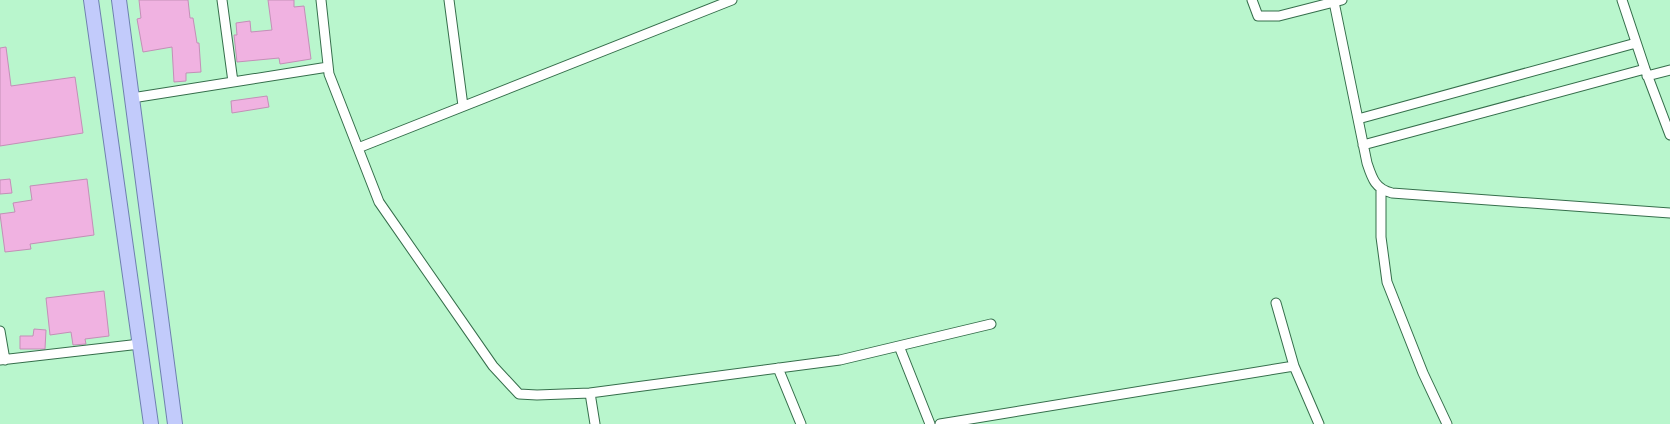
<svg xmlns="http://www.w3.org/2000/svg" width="1670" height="424" viewBox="0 0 1670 424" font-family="'Sofia Sans Condensed',sans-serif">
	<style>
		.building { fill: #f0b2e1; stroke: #c38fb7 }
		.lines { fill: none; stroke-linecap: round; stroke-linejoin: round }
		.street-casing { stroke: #356e4b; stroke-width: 11 }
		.primary-casing { stroke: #6e80af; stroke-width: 16 }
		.street { stroke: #fff; stroke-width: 9 }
		.primary { stroke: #c2cbfb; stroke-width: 14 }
	</style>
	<rect width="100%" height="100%" fill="#b9f6cd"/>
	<!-- building -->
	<path class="building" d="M139,0H188L190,18H193L197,43H199L201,72L186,73V81L174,82L172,47L143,52L137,19L141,18Z
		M268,0H294V7L304,6L311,59L280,64L279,58L237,62L234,35H237L236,23L250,21L251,32L272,30Z
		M6,47L11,86L75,77L83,133L0,146V48Z
		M267,96L269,107L232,113L231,101Z
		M10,179L12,193L0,194V180Z
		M87,179L94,235L30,244L31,249L5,252L0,214L15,212L13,203L32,200L30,186Z
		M104,291L109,336L85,339L86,344L73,345L71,332L50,335L46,298Z
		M34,329L46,330L45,349H20V336H33Z"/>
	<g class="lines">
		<!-- street casing -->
		<g class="street-casing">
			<path id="street" d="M222,0L233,82
				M321,0L329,74L379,202L493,366L519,394L537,395L590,393L595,424
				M449,0L463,106
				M1252,0L1258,16H1279L1342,0
				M1622,0L1645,69L1670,135
				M1334,2L1367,163C1372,178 1375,189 1392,193L1670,213
				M1647,76L1670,70
				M132,98L328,67
				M1358,119L1636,43
				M1363,145L1645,69
				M358,148L732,0
				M1381,191V237L1387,282L1423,373L1447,424
				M0,331L5,360
				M899,346L930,424
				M0,360L140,344
				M1294,366L1319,424
				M778,368L801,424
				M590,393L840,360L991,324
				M940,424L1294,366L1276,303"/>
		</g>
		<!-- primary casing -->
		<g class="primary-casing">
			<path id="primary" d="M91,0L151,424
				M119,0L175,424"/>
		</g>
		<!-- street -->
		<use href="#street" class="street"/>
		<!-- primary -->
		<use href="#primary" class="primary"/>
	</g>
</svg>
